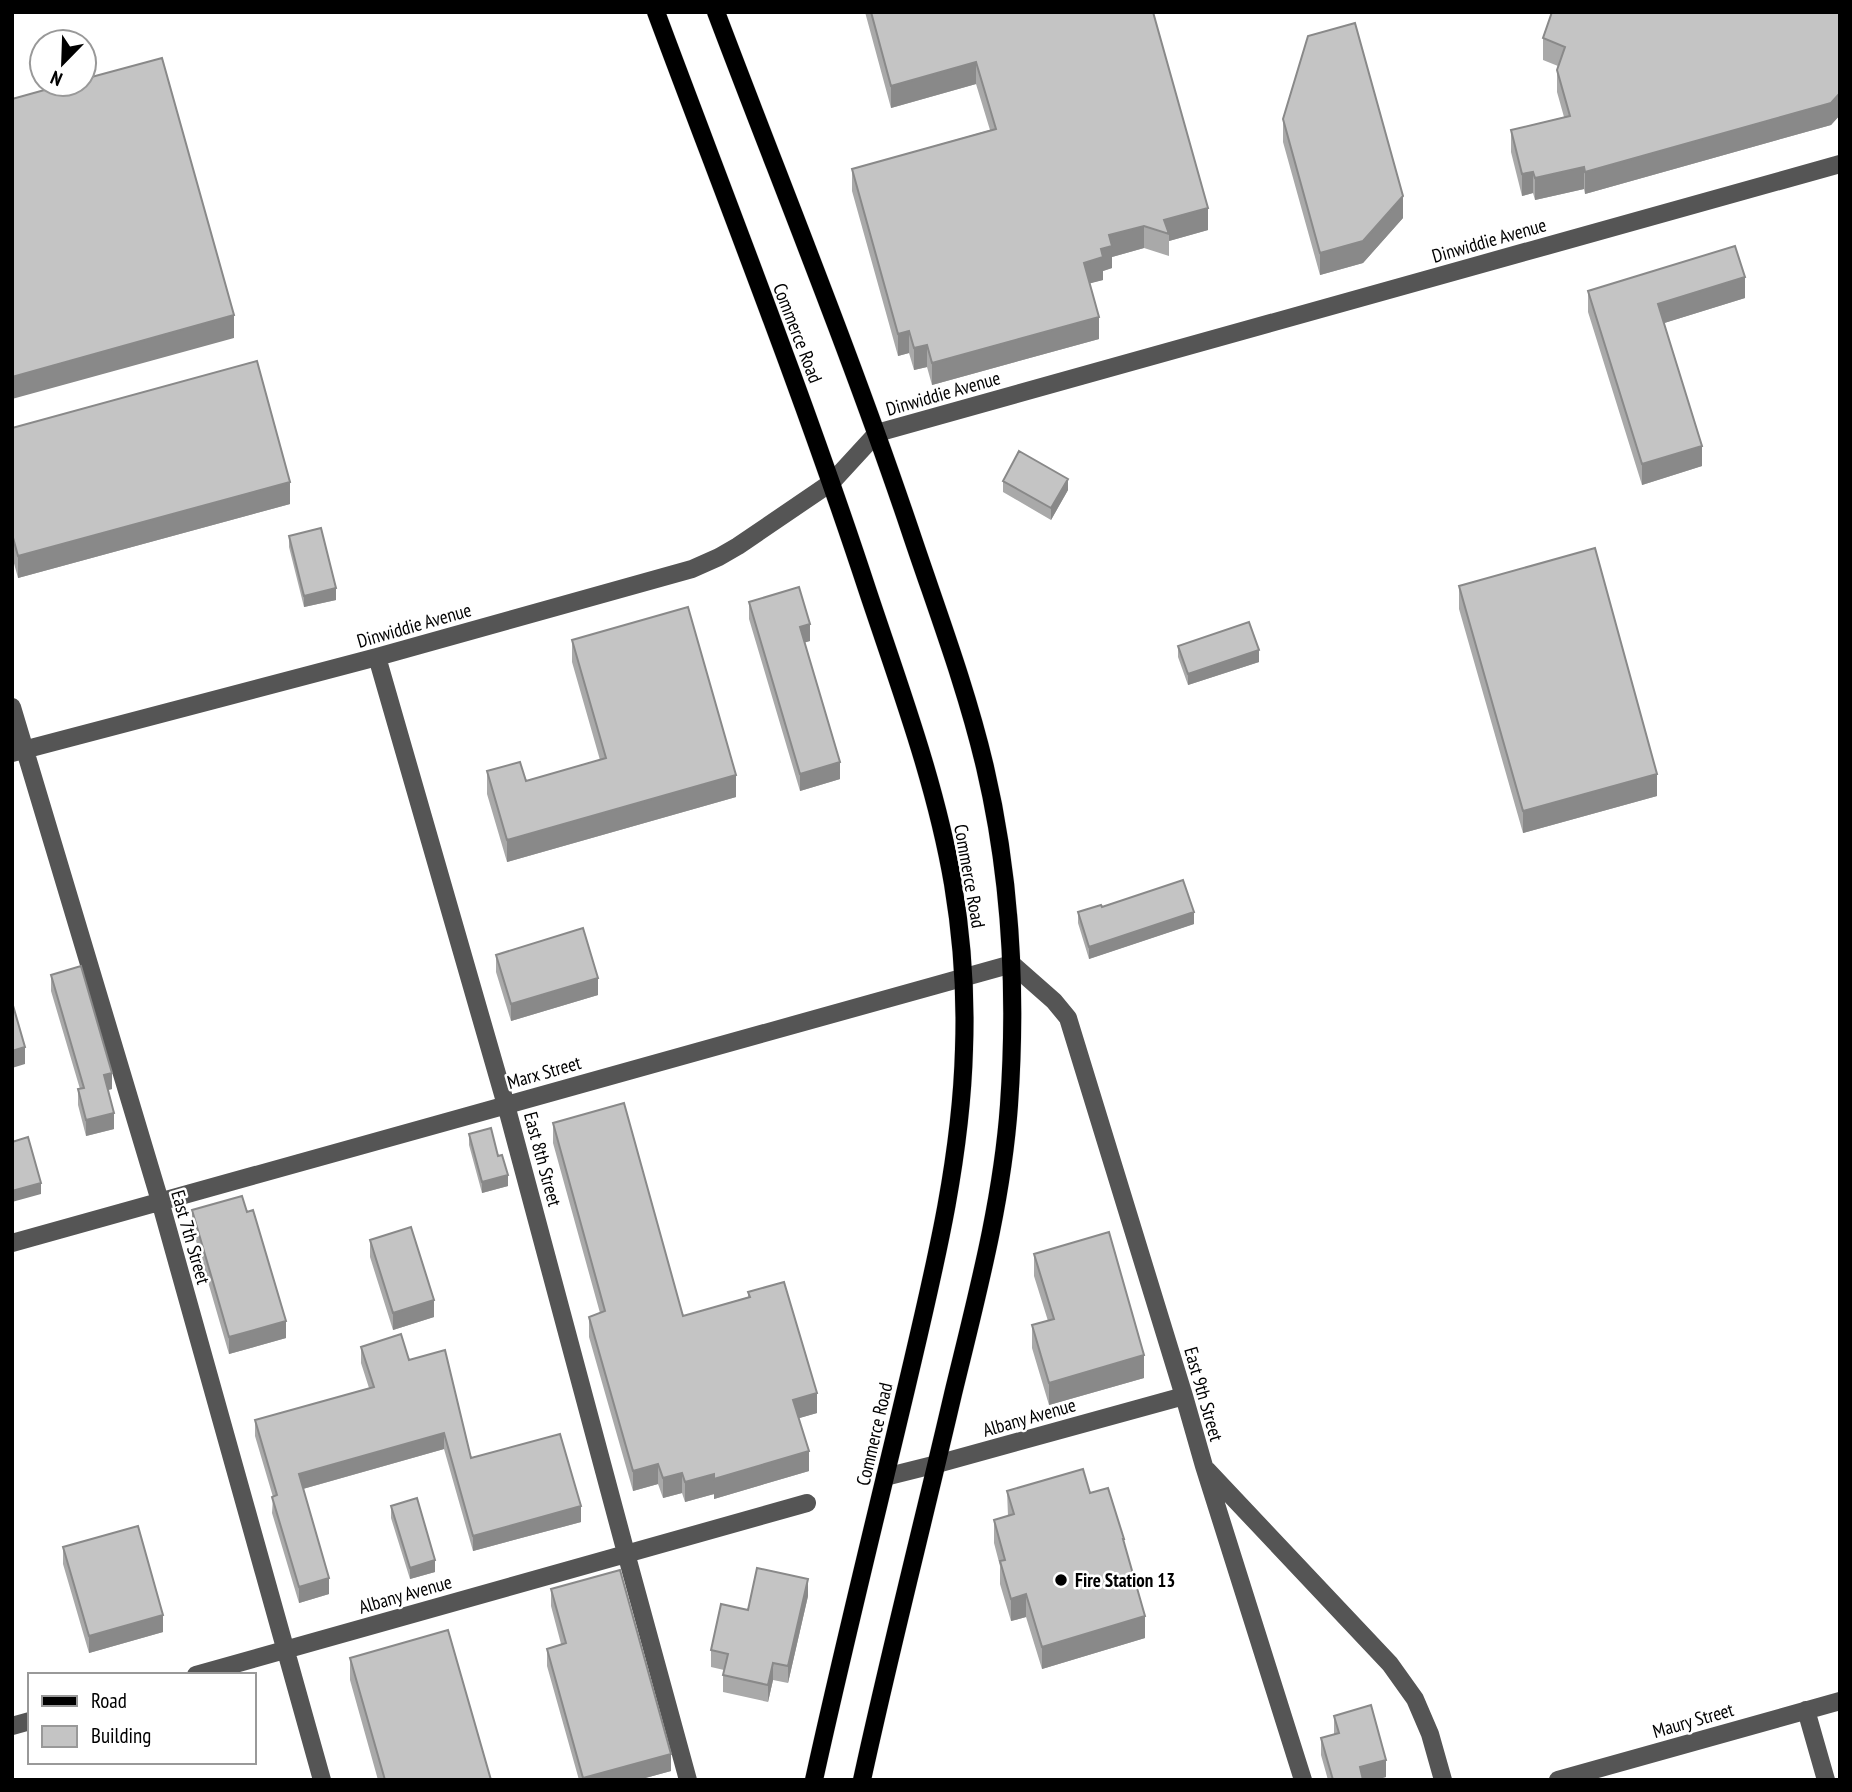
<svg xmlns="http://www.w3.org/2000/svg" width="1852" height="1792" viewBox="0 0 1852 1792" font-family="'PT Sans Narrow',sans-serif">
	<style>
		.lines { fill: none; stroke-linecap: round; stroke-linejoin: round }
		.major-casing { stroke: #dbdbdb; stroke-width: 19 }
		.minor { stroke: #555; stroke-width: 18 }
		.major { stroke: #000; stroke-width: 18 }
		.wall { fill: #a9a9a9 }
		.shaded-wall { fill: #898989 }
		.building { fill: #c4c4c4; stroke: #898989; stroke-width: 2 }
		.poi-dot { fill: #000; stroke: #fff; stroke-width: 2.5 }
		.labels { text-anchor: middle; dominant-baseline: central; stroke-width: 5; stroke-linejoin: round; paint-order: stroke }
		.street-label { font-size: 19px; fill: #000; stroke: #fff }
		.poi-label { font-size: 19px; font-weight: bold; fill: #000; stroke: #fff; text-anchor: start }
	</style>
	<rect width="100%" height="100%" fill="#fff"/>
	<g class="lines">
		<!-- major casing -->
		<g class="major-casing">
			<path id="major" d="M656,12C728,205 804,397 868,592C900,688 936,784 953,884C962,938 966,995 964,1049C961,1163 933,1274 907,1385C876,1516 843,1648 814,1780
				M716,12C781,184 851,355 910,530C936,608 966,686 985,767C1011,878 1017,991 1009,1105C1002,1203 976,1299 953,1394C923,1523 890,1651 862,1780"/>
		</g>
		<!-- minor -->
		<path class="minor" d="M377,657L506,1105L626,1553L688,1780
			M12,707L160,1201L322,1780
			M12,753L377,657L692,569L719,557L738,546L832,482L877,433L1840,164
			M12,1243L1012,964L1054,1001L1068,1018L1184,1396L1204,1466L1303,1780
			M1207,1470L1390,1664L1415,1699L1430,1734L1443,1780
			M885,1477L937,1464L1184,1396
			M196,1675L807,1503
			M1806,1710L1826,1780
			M12,1726L30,1721
			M1558,1780L1840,1701"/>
		<!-- major -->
		<use href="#major" class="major"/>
	</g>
	<!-- wall -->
	<path class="wall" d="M865,12H1153L1208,230L1169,241V256L1144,248L1112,257V268L1103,271V280L1090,283L1099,339L932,385L927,367L914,370L909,353L898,356L852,191V169L990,130L976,84L891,108Z
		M1840,12V115L1831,125L1585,194L1584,189L1535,200L1533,193L1522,196L1511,152V130L1564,117L1557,92V70L1558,66L1543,60V38Z
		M1283,119L1403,218L1363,263L1320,275L1283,142Z
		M1588,291L1745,298L1664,323L1702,466L1642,485L1588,312Z
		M12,428L290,504L18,578L12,556Z
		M1003,481L1068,490L1051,520L1003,492Z
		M289,536L336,600L304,607L289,547Z
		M1459,586L1657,796L1523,833L1459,609Z
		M749,602L810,641L804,642L840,779L800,791L749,619Z
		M572,640L736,797L507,862L487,794V771L526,781L600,760L572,662Z
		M1178,646L1259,662L1188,685L1178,657Z
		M1102,907L1194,924L1089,959L1078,923V912Z
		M496,955L598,995L511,1021L496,972Z
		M51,975L112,1089L108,1090L114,1129L86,1136L78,1105V1089H80L51,991Z
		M553,1123L683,1316L748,1297V1292L817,1413L799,1418L809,1471L714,1499V1494L685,1502L682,1493L663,1498L658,1484L633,1491L589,1337V1317L600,1313L553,1143Z
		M469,1134L498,1156L508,1186L482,1193L469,1145Z
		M192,1210L286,1338L229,1354L192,1227Z
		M370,1240L434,1317L393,1330L370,1257Z
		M1034,1254L1144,1378L1049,1405L1032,1348V1325L1048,1321L1034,1276Z
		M361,1347L409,1360L471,1458L581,1522L473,1551L444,1449L303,1489L329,1594L299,1603L272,1513L273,1497L255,1436V1420L369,1388L361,1363Z
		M1007,1491L1090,1493L1124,1546L1145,1638L1042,1669L1026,1617L1011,1621L1000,1584V1566L994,1543V1520L1008,1516Z
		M391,1506L435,1572L410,1579L391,1518Z
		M63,1547L163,1632L89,1653L63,1564Z
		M551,1589L671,1771L638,1780H579L547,1666V1649L561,1644L551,1606Z
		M808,1596L788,1683L773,1680L768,1702L723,1692V1675L724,1670L711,1667V1650L748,1610Z
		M350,1658L491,1780H378L350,1680Z
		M1334,1716L1386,1777L1375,1780H1328L1321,1755V1738L1334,1734Z"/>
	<!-- shaded-wall -->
	<path class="shaded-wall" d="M976,62V84L891,108V86Z
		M1840,93V115L1831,125L1585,194V172Z
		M1584,167V189L1535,200V178Z
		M1533,172V193L1522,196V174Z
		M1403,196V218L1363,263L1320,275V253Z
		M1208,208V230L1169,241V234L1164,220Z
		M1144,226V248L1112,257V268L1103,271V280L1084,285V263L1101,249L1109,235Z
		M1745,277V298L1658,325V304Z
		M234,315V338L12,399V377Z
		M1099,317V339L932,385V363Z
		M909,331V353L898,356V334Z
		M927,345V367L914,370V348Z
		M1702,446V466L1642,485V464Z
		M1068,479V490L1051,520V508Z
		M290,482V504L18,578V556Z
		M336,588V600L304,607V596Z
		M810,624V641L800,644V627Z
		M1259,650V662L1188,685V674Z
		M840,762V779L800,791V774Z
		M1657,774V796L1523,833V811Z
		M736,775V797L507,862V840Z
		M1194,912V924L1089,959V947Z
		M598,978V995L511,1021V1004Z
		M25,1047V1064L12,1068V1051Z
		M112,1073V1089L104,1091V1075Z
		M114,1113V1129L86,1136V1120Z
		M508,1175V1186L482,1193V1182Z
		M41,1183V1194L12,1202V1191Z
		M434,1300V1317L393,1330V1313Z
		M286,1321V1338L229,1354V1337Z
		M1144,1355V1378L1049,1405V1383Z
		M817,1393V1413L793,1420V1400Z
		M444,1433V1449L299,1490V1474Z
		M809,1451V1471L714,1499V1479Z
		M658,1464V1484L633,1491V1471Z
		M682,1473V1493L663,1498V1478Z
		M714,1474V1494L685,1502V1482Z
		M581,1506V1522L473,1551V1536Z
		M435,1560V1572L410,1579V1568Z
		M329,1578V1594L299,1603V1587Z
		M808,1579V1596L788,1683V1666Z
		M1026,1594V1617L1011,1621V1599Z
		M163,1615V1632L89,1653V1636Z
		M1145,1616V1638L1042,1669V1647Z
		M773,1663V1680L768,1702V1685Z
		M671,1754V1771L638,1780H583V1778Z
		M1386,1760V1777L1375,1780H1360V1767Z"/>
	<!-- building -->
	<path class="building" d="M871,12H1153L1208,208L1164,220L1169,234L1144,226L1109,235L1112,246L1101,249L1103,257L1084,263L1099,317L932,363L927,345L914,348L909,331L898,334L852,169L996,129L976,62L891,86Z
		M1552,12H1840V93L1831,103L1585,172L1584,167L1535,178L1533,172L1522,174L1511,130L1570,116L1557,70L1565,47L1543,38Z
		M1355,23L1403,196L1363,241L1320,253L1283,119L1308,36Z
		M162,58L234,315L12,377V99L66,84H84V79Z
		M1735,246L1745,277L1658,304L1702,446L1642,464L1588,291Z
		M257,361L290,482L18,556L12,534V428Z
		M1019,451L1068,479L1051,508L1003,481Z
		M321,528L336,588L304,596L289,536Z
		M1595,548L1657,774L1523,811L1459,586Z
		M799,587L810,624L800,627L840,762L800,774L749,602Z
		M688,607L736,775L507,840L487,771L520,762L526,781L606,758L572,640Z
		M1249,622L1259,650L1188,674L1178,646Z
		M1183,880L1194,912L1089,947L1078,912L1101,905L1102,907Z
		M583,928L598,978L511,1004L496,955Z
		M81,966L112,1073L104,1075L114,1113L86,1120L78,1089L84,1088L51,975Z
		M12,1002L25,1047L12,1051Z
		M624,1103L683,1316L750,1297L748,1292L784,1282L817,1393L793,1400L809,1451L714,1479V1474L685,1482L682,1473L663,1478L658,1464L633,1471L589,1317L605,1311L553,1123Z
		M491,1128L498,1156L502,1155L508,1175L482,1182L469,1134Z
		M28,1137L41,1183L12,1191V1142Z
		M242,1196L247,1212L253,1210L286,1321L229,1337L192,1210Z
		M411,1227L434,1300L393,1313L370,1240Z
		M1109,1232L1144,1355L1049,1383L1032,1325L1054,1319L1034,1254Z
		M401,1334L409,1360L445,1350L471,1458L560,1434L581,1506L473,1536L444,1433L299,1474L329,1578L299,1587L272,1497L277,1495L255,1420L374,1387L361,1347Z
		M1083,1469L1090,1493L1108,1488L1124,1539H1123L1145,1616L1042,1647L1026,1594L1011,1599L1000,1561L1005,1560L994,1520L1014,1514L1007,1491Z
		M417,1498L435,1560L410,1568L391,1506Z
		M138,1526L163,1615L89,1636L63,1547Z
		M757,1568L808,1579L788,1666L773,1663L768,1685L723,1675L728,1654L711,1650L721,1604L748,1610Z
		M620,1570L671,1754L583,1778L547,1649L566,1643L551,1589Z
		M448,1630L491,1780H385L350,1658Z
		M1371,1705L1386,1760L1360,1767L1363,1780H1333L1321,1738L1339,1733L1334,1716Z"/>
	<!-- markers -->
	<circle class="poi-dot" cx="1061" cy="1580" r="7"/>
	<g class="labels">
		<!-- street labels -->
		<g class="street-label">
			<text transform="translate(1489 240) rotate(-16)">Dinwiddie Avenue</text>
			<text transform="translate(798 333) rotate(69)">Commerce Road</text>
			<text transform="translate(943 393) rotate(-16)">Dinwiddie Avenue</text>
			<text transform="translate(414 625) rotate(-16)">Dinwiddie Avenue</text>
			<text transform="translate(970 876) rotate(80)">Commerce Road</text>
			<text transform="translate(544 1072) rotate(-16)">Marx Street</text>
			<text transform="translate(543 1159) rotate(75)">East 8th Street</text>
			<text transform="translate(191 1237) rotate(74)">East 7th Street</text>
			<text transform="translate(1204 1394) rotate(74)">East 9th Street</text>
			<text transform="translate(1029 1417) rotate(-16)">Albany Avenue</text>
			<text transform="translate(874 1434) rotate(-77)">Commerce Road</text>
			<text transform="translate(405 1594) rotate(-16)">Albany Avenue</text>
			<text transform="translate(1693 1720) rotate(-16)">Maury Street</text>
		</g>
		<!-- poi labels -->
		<g class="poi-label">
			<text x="1075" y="1580">Fire Station 13</text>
		</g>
	</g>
	<!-- border -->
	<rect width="1852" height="1792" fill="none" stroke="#000000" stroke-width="28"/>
	<!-- legend -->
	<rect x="28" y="1673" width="228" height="91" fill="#ffffff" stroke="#999999" stroke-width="2"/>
	<rect x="42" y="1696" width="35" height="10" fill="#000000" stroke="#999999" stroke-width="2"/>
	<text x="91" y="1708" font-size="21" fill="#000000">Road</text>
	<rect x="42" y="1726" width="35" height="21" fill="#c4c4c4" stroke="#999999" stroke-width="2"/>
	<text x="91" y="1743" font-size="21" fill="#000000">Building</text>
	<!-- north arrow -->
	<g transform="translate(63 63) rotate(203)"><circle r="33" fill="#ffffff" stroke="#999999" stroke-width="2"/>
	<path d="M0-5L12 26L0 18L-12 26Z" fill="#000000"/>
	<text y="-10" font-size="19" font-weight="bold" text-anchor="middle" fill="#000000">N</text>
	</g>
</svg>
